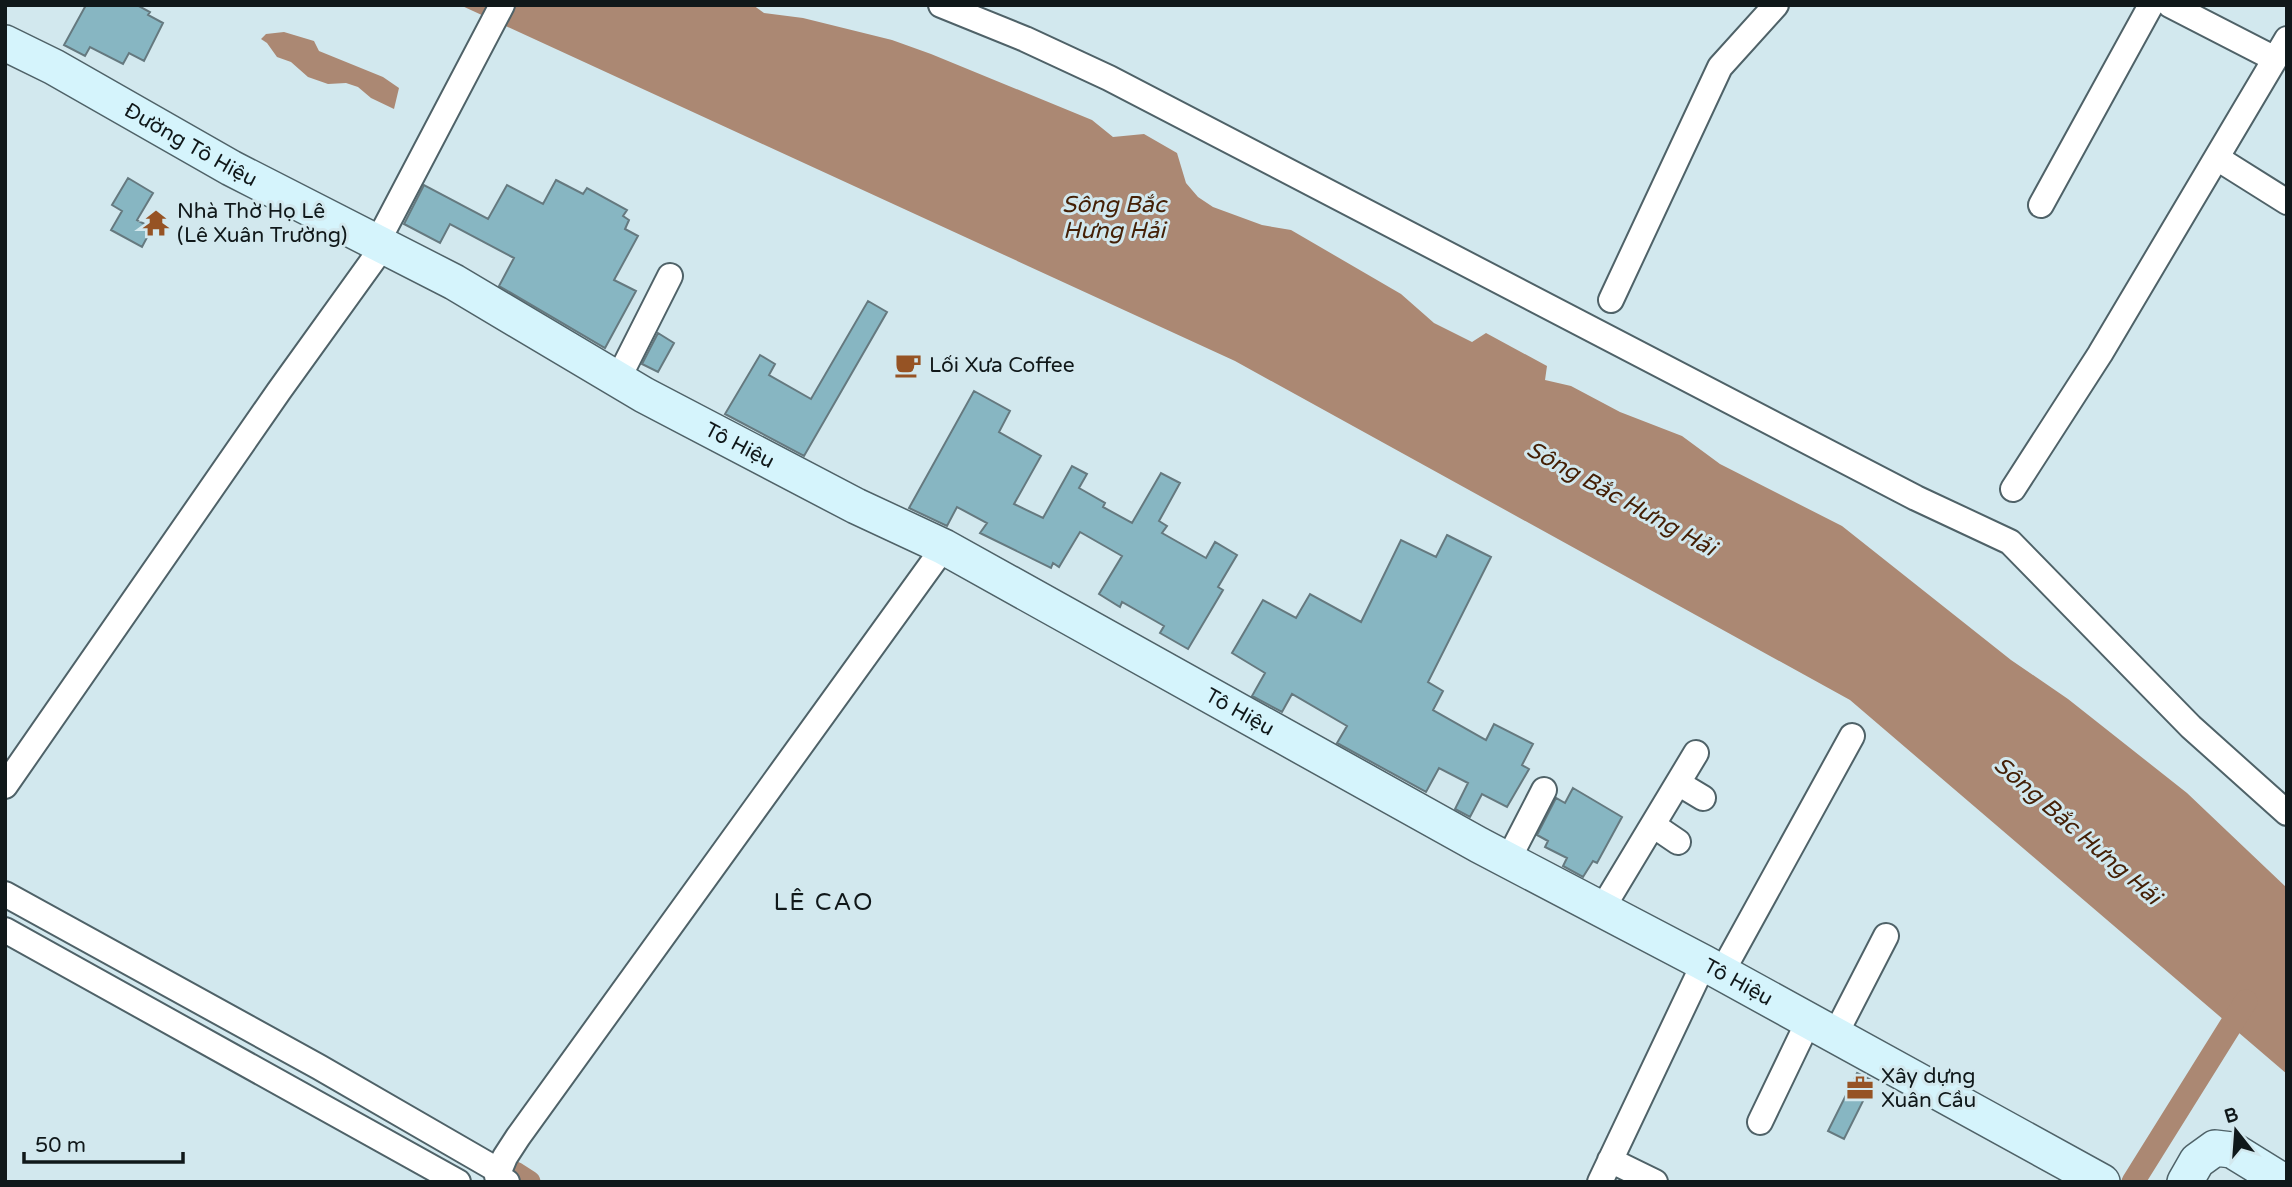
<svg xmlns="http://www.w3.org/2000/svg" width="2292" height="1187" viewBox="0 0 2292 1187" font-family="'Varela Round',sans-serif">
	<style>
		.water { fill: #ab8873 }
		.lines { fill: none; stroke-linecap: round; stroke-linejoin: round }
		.canal { stroke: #ab8873; stroke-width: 23 }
		.building { fill: #87b6c2; stroke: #65797f; stroke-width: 2 }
		.street-casing { stroke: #4f6268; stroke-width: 28 }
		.secondary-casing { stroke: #4f6268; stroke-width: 38 }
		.street { stroke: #fff; stroke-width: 24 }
		.secondary { stroke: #d5f4fc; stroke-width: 35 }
		.labels { text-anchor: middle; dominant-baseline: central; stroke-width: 6; stroke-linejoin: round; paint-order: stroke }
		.street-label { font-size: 21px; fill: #10181a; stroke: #d2e8ee }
		.poi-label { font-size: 21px; fill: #10181a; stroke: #d2e8ee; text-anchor: start }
		.water-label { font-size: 23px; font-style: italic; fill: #442006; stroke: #d2e8ee }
		.quarter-label { font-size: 24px; letter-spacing: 2px; fill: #10181a; stroke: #d2e8ee }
	</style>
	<rect width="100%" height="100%" fill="#d2e8ee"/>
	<!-- water -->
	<path class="water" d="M460,5H753L764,13L803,18L892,40L931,54L1092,120L1113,137L1144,134L1177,153L1186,183L1198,197L1213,207L1262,225L1291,230L1401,294L1434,323L1472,342L1486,333L1547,366L1545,380L1571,386L1620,412L1682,436L1720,464L1842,526L2011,660L2068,699L2187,793L2287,888V1074L1850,700L1235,361Z
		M284,32L314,41L319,51L383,77L399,88L394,109L371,98L358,87L346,83L328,84L308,77L291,62L277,57L267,43L261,39L266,34Z"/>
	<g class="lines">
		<!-- canal -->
		<path class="canal" d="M515,1173L529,1182
			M2133,1182L2246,1001"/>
	</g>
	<!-- building -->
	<path class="building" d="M86,5H137L150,12L148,15L163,23L144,61L129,53L123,64L90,47L85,56L64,45Z
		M128,178L153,193L137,220L152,228L142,247L111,230L122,211L112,205Z
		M556,180L583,194L587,188L627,210L623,216L629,220L625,229L638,236L614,280L636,291L605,348L499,286L514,258L450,224L440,243L404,224L424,185L488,219L507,185L543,204Z
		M868,301L887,312L804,456L725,414L760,355L775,364L769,375L811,399Z
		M658,333L674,343L658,372L642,364Z
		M974,391L1010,411L999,432L1041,456L1014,504L1043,518L1072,466L1087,474L1079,488L1105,503L1103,507L1132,523L1161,473L1180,483L1159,521L1167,526L1162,533L1206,558L1215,542L1237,555L1218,587L1223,590L1188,649L1160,633L1164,626L1122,602L1120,607L1099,594L1122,556L1080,532L1059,567L1053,563L1051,568L980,533L987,523L957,507L947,526L909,508Z
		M1447,535L1491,557L1428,682L1443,691L1433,710L1486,740L1494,724L1533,744L1522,765L1529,769L1507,807L1482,794L1470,817L1455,809L1468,783L1439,768L1426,792L1337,743L1347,726L1292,694L1282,712L1252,696L1265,673L1232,653L1263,600L1296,618L1310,594L1361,622L1401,540L1436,557Z
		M1573,788L1622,817L1597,863L1593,861L1583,877L1563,866L1567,858L1545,847L1548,841L1537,835L1556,798L1565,803Z
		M1857,1073L1873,1081L1844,1139L1828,1131Z"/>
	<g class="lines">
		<!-- street casing -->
		<g class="street-casing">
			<path id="street" d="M941,5L1025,39L1109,78L1916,498L2010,542L2191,727L2287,813
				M2170,5L2275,59
				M2217,158L2287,202
				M2041,205L2151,5
				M378,241L502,5
				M1611,300L1720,67L1776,5
				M617,381L670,276
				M2013,489L2100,354L2287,39
				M1678,783L1703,798
				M5,786L279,391L384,245
				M1653,825L1678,842
				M1508,860L1544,790
				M5,894L319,1067L499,1171
				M1602,909L1696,753
				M5,930L458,1182
				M1722,972L1852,736
				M1835,1035L1886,936
				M1760,1122L1809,1020
				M1610,1160L1655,1182
				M507,1182L497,1176L505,1157L518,1137L944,547
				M1600,1182L1704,963"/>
		</g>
		<!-- secondary casing -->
		<g class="secondary-casing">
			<g id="secondary">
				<path id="s1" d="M5,43L54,67L231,168L454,282L644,395L856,506L944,547L1479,845L1704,963L2102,1182"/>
				<path d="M2185,1182L2197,1161L2215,1148L2232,1150L2284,1182"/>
			</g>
		</g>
		<!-- street -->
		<use href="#street" class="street"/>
		<!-- secondary -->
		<use href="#secondary" class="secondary"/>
	</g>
	<!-- icons -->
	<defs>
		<g id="temple-bare" transform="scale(2.1)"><path d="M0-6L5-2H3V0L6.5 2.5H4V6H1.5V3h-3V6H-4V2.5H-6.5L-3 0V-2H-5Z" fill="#965324" stroke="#d2e8ee" stroke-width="2.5" paint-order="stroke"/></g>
		<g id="cafe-bare" transform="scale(2.1)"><path d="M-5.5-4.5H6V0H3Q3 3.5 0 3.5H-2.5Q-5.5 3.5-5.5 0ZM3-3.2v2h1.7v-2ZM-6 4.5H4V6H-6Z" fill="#965324" stroke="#d2e8ee" stroke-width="2.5" paint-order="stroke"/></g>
		<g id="office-bare" transform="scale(2.1)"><path d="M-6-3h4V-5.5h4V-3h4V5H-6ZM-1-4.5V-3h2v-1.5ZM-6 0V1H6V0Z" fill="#965324" stroke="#d2e8ee" stroke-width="2.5" paint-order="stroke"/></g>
	</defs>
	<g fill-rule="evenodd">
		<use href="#temple-bare" x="156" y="223"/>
		<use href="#cafe-bare" x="908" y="365"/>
		<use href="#office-bare" x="1860" y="1088"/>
	</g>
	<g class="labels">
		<!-- street labels -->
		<g class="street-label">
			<text stroke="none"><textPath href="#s1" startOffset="212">Đường Tô Hiệu</textPath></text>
			<text stroke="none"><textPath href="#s1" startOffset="838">Tô Hiệu</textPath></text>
			<text stroke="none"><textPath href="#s1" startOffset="1405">Tô Hiệu</textPath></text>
			<text stroke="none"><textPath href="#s1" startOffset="1972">Tô Hiệu</textPath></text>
		</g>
		<!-- poi labels -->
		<g class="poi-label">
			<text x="177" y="211">Nhà Thờ Họ Lê<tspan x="177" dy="24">(Lê Xuân Trường)</tspan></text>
			<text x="929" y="365">Lối Xưa Coffee</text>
			<text x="1881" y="1076">Xây dựng<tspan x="1881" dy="24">Xuân Cầu</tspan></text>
		</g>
		<!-- water labels -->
		<g class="water-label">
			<text x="1114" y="205">Sông Bắc<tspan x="1114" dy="26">Hưng Hải</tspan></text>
			<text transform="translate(1621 499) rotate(29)">Sông Bắc Hưng Hải</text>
			<text transform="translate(2077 831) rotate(41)">Sông Bắc Hưng Hải</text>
		</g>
		<!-- quarter labels -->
		<g class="quarter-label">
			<text x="824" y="902">LÊ CAO</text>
		</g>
	</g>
	<!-- border -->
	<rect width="2292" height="1187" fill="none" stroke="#10181a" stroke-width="14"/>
	<!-- north arrow -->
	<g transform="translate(2236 1131) rotate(343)" stroke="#d2e8ee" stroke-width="5" paint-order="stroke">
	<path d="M0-5L12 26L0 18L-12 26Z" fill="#10181a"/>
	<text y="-10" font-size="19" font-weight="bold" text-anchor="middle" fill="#10181a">B</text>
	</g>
	<!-- scale -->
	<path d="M24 1152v10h159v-10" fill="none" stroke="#10181a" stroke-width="3.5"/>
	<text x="35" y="1152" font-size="21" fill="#10181a" stroke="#d2e8ee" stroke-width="5" paint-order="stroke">50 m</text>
</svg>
